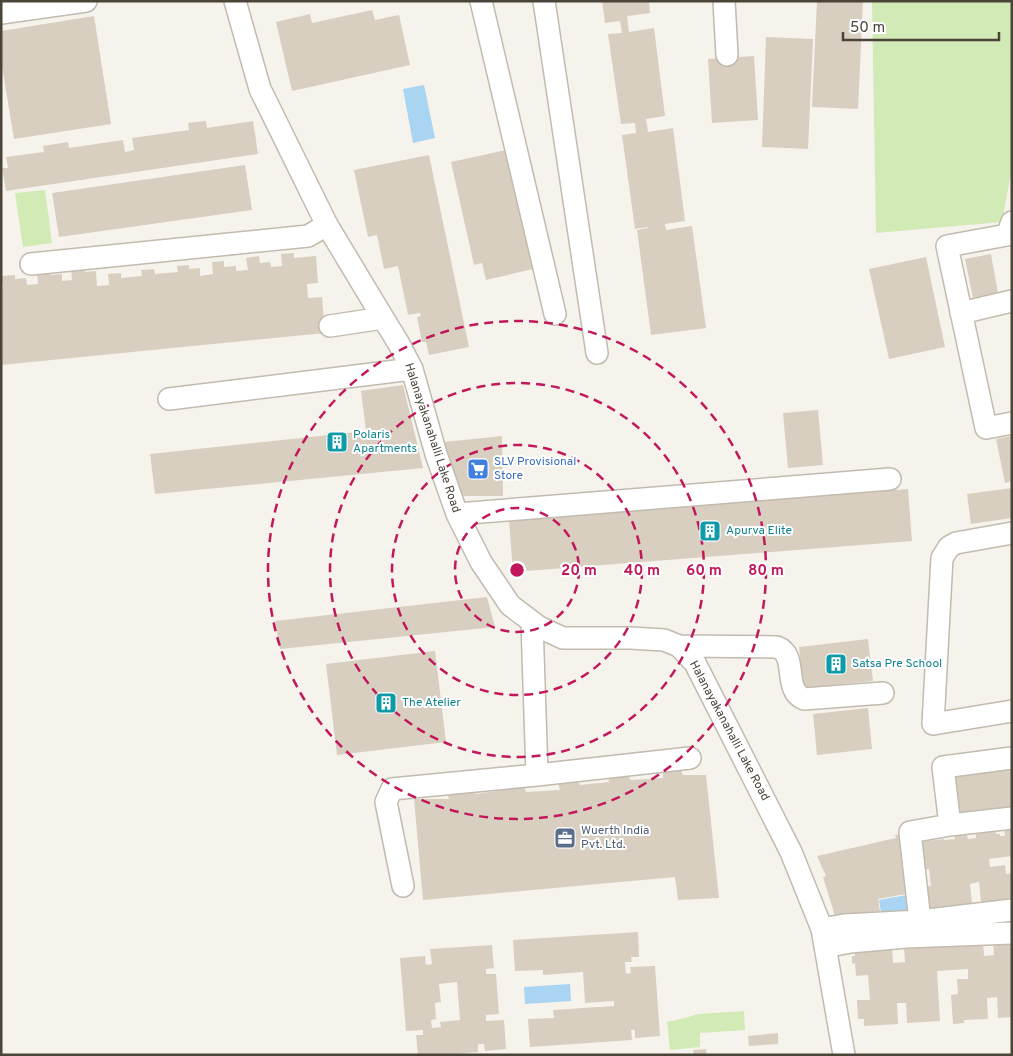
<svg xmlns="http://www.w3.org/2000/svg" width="1013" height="1056" viewBox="0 0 1013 1056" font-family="Overpass,sans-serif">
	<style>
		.green { fill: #d2eab5 }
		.water { fill: #a9d4f2 }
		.building { fill: #d8cfc1; fill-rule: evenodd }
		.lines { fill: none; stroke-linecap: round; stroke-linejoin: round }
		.minor-casing { stroke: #c2bbae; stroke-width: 24 }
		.minor { stroke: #fff; stroke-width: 21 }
		.ring { fill: none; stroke: #c2185b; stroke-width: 2.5; stroke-dasharray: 9 6 }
		.labels { text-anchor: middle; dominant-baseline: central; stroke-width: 4; stroke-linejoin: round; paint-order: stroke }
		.culture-label { font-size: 12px; fill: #0d838f; stroke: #fff; text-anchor: start }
		.street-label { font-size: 12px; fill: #4b4439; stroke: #fff }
		.shop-label { font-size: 12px; fill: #366cbe; stroke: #fff; text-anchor: start }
		.service-label { font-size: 12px; fill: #4e5e75; stroke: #fff; text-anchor: start }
		.centre { fill: #c2185b; stroke: #fff; stroke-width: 2.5 }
		.ring-label { font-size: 15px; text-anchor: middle; font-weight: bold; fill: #c2185b; stroke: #fff; stroke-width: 4; stroke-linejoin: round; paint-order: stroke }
	</style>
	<rect width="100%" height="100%" fill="#f6f3ec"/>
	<!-- green -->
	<path class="green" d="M872,1H1012V167L1002,222L876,233Z
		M45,190L52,243L23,247L15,193Z
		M744,1011L745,1030L700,1033V1047L670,1050L667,1022L685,1018L698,1014Z"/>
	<!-- water -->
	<path class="water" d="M424,85L435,138L413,143L403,89Z
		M912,894L913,912L868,914L881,912L879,900Z
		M570,984L571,1001L525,1004L524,987Z"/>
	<!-- building -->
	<path class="building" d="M602,1H649L650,13L627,16L629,32L654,28L665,116L646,119L648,132L673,128L685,221L665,224L666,230L692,226L706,328L651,335L637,230L648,228V227L635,229L622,135L636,133L635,123L621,124L608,34L622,33L620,21L605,23Z
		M817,1H863L858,109L812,107Z
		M372,10L375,20L399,15L410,65L292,91L276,22L310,14L312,23Z
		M94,16L111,124L14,139L1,60V31Z
		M766,37L813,39L808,149L762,147Z
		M754,56L758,120L712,123L708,59Z
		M206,121L207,128L253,121L258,154L6,191L2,168H8L6,157L44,152L43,146L68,142L69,148L123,140L125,152L134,150L132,138L189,130L188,123Z
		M506,150L533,269L486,280L482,263L474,265L451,162Z
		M429,155L469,347L429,355L426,342H422L417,317L421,316L420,313L408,315L398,266L384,269L377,235L368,237L354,170Z
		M245,165L252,210L59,237L52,193Z
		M294,253V258L316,256L318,283L307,284L308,298L322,297L325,333L1,365V288H3L1,276L15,275V279L26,278L27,285L38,284L37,272L50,270V275L62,274V281L72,280L71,268L84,266L85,272L96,271L97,286L109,285L108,274L121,273V278L142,276L141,270L154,269L155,274L178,272L177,266L189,265V269L200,268V276L213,274L212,262L224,261V267L236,266V271L248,270L246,258L259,256L260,263L270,262L271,267L282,266L281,254Z
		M991,254L998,293L973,298L965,259Z
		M926,257L945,347L889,359L869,269Z
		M403,385L423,468L155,494L150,454L366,431L361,391Z
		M818,410L823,465L788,468L783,413Z
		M502,436L503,496H461L444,442Z
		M1012,436V481L1005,483L996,439Z
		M1012,488V518L971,524L967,494Z
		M908,489L912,541L513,572L509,520Z
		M487,597L495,627L280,649L275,621Z
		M868,639L873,681L803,688L799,647Z
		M435,651L446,742L337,755L326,664Z
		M868,708L872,749L817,755L813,714Z
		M1012,761V808L953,815L951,775Z
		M678,764L683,775H706L719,898L678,900L675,877L423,900L414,799H449L446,787L466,783L476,794L503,790L502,781L521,779L526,792L560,790L556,776L575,775L580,785L609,782L607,771L623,770L631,780L663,778V765Z
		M1012,829V856L989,859L990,867L1005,865L1006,874L1012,873V899L1005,900V904L993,906V901L981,902L979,882L970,884L972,903L960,905V910L943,911L942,907L928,908L920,887L931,886L929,869L918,870L920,842L944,839V840L955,839V836L967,835L968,839L976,838V834L996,832V834H1000V836H1005L1004,830Z
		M905,834L912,893L878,899L880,911L835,916L823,877L826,876L817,856L896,838L895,835Z
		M638,932L639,957H631L632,962H625L626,974L631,973L630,967L655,966L660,1036L635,1038V1030H631L632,1040L530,1047L528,1019L554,1018L553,1010L614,1006V1001L585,1003L583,972L543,975V970L515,971L513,940Z
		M993,941H1012V1017L998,1018L997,997L987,998L988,1019L964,1020V1023L953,1024L951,995L958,994L957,979H968V969L937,971L940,1021L907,1023L906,1003H897L898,1024L864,1026V1019H858L857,1000H870L868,975L856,976L855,963L852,964V956H855L854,949L892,947L893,963L905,962L904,947L983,942L984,956L994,955Z
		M492,945L494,968L486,969V974H496L499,1014L486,1015V1021L504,1020L506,1049L485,1051L484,1044H478V1052L445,1055H418L416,1035H423V1030L406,1031L400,958L425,956L426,965L432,964L430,949ZM457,982L460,1020L440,1022L441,1027L432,1028L431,1020L436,1019L435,1003L441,1002L439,984Z
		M778,1033V1044L749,1046L748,1036Z
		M706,1049L707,1055H694L693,1050Z"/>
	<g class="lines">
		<!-- minor casing -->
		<g class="minor-casing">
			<path id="minor" d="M235,1L260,89L327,225L380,313L399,344L412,369L436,454L457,514L481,562L510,605L539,627L563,638H630L664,640L679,646L695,663L791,852L822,929L844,1055
				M481,1L555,314
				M544,1L597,353
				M724,1L727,55
				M1,13L86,1
				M1012,222L1007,235L947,246L986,428L1012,423
				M31,264L308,236L327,225
				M961,313L1012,301
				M330,326L383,318
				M169,399L412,369
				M457,514L890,479
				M1012,533L956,543L949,547L942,558L933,724L1012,711
				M532,622L537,775
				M679,646L777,647C799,655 782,690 804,699L883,693
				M950,825L943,767L1012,758
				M403,886L386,802L392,789L537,775L690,758
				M920,921L910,832L950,825L1012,818
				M822,929L844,925L920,921L1012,910
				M825,947L850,942L906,937L1012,933"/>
		</g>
		<!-- minor -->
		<use href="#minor" class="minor"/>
	</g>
	<!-- distance rings -->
	<g class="ring">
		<circle cx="517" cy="570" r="62"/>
		<circle cx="517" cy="570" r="125"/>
		<circle cx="517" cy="570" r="187"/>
		<circle cx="517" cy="570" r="249"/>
	</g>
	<!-- icons -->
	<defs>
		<g id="building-square" transform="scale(1.125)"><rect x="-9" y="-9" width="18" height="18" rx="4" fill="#0f9aa8" stroke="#fff"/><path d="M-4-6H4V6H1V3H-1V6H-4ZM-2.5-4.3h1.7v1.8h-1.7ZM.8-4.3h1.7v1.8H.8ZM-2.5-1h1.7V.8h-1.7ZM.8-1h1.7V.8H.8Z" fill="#fff"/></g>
		<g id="supermarket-square" transform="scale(1.125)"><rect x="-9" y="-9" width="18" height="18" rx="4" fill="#3f7fe0" stroke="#fff"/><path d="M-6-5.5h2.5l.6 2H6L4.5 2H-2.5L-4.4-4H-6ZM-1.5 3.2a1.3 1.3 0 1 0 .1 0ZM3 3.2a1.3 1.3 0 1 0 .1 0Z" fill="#fff"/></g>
		<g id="office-square" transform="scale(1.125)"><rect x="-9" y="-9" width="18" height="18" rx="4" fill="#5c6f8a" stroke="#fff"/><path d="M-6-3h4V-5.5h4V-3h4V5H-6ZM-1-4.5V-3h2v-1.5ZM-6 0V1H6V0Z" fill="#fff"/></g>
	</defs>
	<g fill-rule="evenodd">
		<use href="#building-square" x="337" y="442"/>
		<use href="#supermarket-square" x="478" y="469"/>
		<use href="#building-square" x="710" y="531"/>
		<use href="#building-square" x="836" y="664"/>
		<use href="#building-square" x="386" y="703"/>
		<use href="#office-square" x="565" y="838"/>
	</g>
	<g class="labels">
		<!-- culture labels -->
		<g class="culture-label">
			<text x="353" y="435">Polaris<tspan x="353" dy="14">Apartments</tspan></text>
			<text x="726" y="531">Apurva Elite</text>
			<text x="852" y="664">Satsa Pre School</text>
			<text x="402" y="703">The Atelier</text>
		</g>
		<!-- street labels -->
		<g class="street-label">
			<text transform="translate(432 438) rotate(72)">Halanayakanahalli Lake Road</text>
			<text transform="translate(729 731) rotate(62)">Halanayakanahalli Lake Road</text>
		</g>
		<!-- shop labels -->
		<g class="shop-label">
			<text x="494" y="462">SLV Provisional<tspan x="494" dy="14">Store</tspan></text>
		</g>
		<!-- service labels -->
		<g class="service-label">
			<text x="581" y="831">Wuerth India<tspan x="581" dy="14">Pvt. Ltd.</tspan></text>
		</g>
	</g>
	<circle cx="517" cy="570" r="8" class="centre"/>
	<g class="ring-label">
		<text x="579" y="575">20 m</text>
		<text x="642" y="575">40 m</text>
		<text x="704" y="575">60 m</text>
		<text x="766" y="575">80 m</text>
	</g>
	<!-- border -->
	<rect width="1013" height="1056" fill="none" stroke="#4b4439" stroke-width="5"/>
	<!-- scale -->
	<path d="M843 32v8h156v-8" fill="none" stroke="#4b4439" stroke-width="2.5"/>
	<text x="850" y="32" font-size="15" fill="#4b4439" stroke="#ffffff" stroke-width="4" paint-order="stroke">50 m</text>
</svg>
